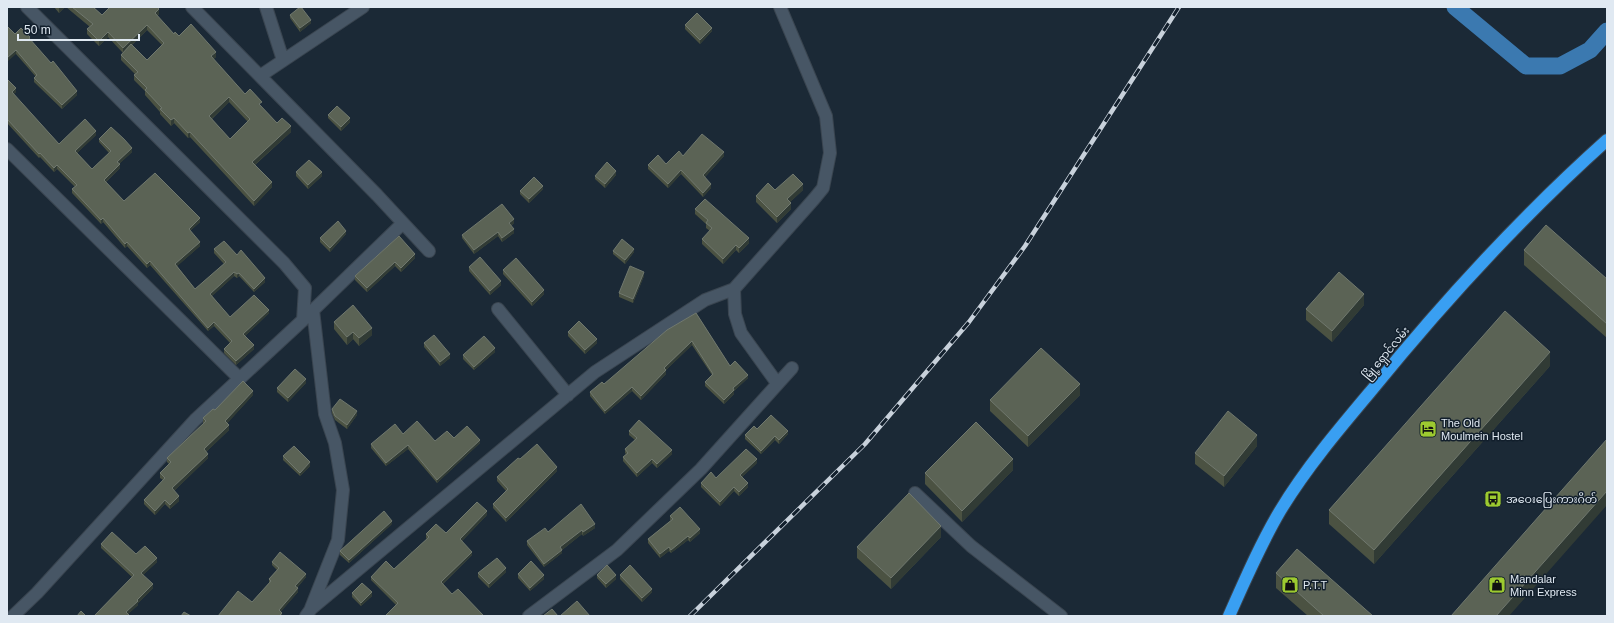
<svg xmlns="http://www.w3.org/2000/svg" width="1614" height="623" viewBox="0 0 1614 623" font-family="Helvetica,'Noto Sans Myanmar',sans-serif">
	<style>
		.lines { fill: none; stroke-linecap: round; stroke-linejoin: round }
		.canal { stroke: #3b79b0; stroke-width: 17 }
		.minor-casing { stroke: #3a4550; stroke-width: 14 }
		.highway-casing { stroke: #3a4550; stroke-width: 14 }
		.minor { stroke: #475665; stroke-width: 12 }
		.highway { stroke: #399ff2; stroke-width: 12 }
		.rail-casing { stroke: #c8d1db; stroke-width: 4.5 }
		.rail { stroke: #121f2c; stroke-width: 3; stroke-dasharray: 9; stroke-linecap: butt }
		.wall { fill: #4b5242; fill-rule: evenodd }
		.shaded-wall { fill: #313b35 }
		.building { fill: #5b6355; stroke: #70786e; fill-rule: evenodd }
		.labels { text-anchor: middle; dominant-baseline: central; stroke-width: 3; stroke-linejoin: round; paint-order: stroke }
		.street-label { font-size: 11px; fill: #e0e9f2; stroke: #121f2c }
		.poi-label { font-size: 11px; fill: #e0e9f2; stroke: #121f2c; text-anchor: start }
	</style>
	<rect width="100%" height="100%" fill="#1b2936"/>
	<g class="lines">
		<!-- canal -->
		<path class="canal" d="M1455,7L1526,66H1560L1590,50L1607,31"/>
		<!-- minor casing -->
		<g class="minor-casing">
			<path id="minor" d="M27,7L284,263L305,288L303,320
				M192,7L377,195L429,251
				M266,7L283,60
				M260,76L363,7
				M7,149L239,378
				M734,289L735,314L741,333L777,383
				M498,309L568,395
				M915,493L971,546L1061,616
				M311,608L338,540L343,490L335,443L325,414L313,310
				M13,616L37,593L195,420L303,320L403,223
				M306,616L311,609L595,372L705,300L734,289L814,199L823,188L830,153L826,116L780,7
				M529,616L617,550L701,469L792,368"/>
		</g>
		<!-- highway casing -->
		<g class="highway-casing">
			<path id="highway" d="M1229,616C1245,580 1260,545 1280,511C1306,468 1339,429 1371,391C1444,301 1521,217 1607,140"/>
		</g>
		<!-- minor -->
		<use href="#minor" class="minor"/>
		<!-- highway -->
		<use href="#highway" class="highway"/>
		<!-- rail casing -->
		<g class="rail-casing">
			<path id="rail" d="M690,616L865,444L969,322L1025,246L1179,7"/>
		</g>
		<!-- rail -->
		<use href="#rail" class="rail"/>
	</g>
	<!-- wall -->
	<path class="wall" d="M54,7H65L59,13Z
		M66,7H93L102,15L159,14L157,16L174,34L179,36L216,57L213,59L245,94L262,107L277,123L291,132L255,165L272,187L254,206L190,137L188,138L174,123L171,126L160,114V112L145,95V91L134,80V75L135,74L121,60V55L123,53L108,37L99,46L87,34V29L90,27ZM147,30L162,45L147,60L132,45ZM229,102L248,122L230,139L212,119Z
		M290,15L311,23L300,32L290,18Z
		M685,25L712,31L700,44L685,29Z
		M15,34L30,40L77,95L62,109L34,82V78L36,77L16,54Z
		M7,79L16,92L13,94L59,144L96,135L77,153L92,169L109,153L99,142V139L132,152L119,164L120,168L106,182L124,201L200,222L190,231L200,246L177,266L195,289L224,264L214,253V249L237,255L265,282L254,292L239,276L237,278L234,276L212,296L230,317L269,313L245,336L254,349L236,365L224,353V349L230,343L214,326L208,331L150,265L147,268L127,246L125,248L103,222L101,224L72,193V189L75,187L57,169L54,172L40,157L39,158L7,123Z
		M328,115L350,122L341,131L328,118Z
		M683,156H724L705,177L711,188L703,197L681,174L668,188L648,169V165L666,164Z
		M296,172L322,176L308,189L296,176Z
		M616,175L605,188L595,179V176Z
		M543,189L529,203L520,194V191Z
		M775,190H803L790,202L791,209L777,223L756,202V196Z
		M695,209L749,243L739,253L736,250L723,264L702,244V239L710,231L706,228V224L695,214Z
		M514,223L511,226L514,233L502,242L498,236L474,254L462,238V235Z
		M346,234L330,252L320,242V238Z
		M399,236L415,258L401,272L395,266L367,292L355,280V276Z
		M1524,250L1607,279V338L1524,265Z
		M613,251L634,252L625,264L613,254Z
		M469,267L501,285L490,295L469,271Z
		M503,270L544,294L532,306L503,274Z
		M644,276L633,303L619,297V293Z
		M1364,305L1332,342L1306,320V309Z
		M696,313L730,366L748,378L734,391V394L724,404L705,386V382L712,375L692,345L666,370V374L641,400L632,391L605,414L590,396V392L604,384Z
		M334,322L372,335L359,346L353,339L347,345L334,329Z
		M568,332L597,343L585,354L568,336Z
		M424,343L450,358L440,366L424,347Z
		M495,352L474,370L463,359V355Z
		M1550,366L1374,564L1329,524V510Z
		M306,383L288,402L277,392V388Z
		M253,395L227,423L229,430L206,452L208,458L174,491L179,501L170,509L165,504L155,515L144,504V500L163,480L160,478V473L169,464L167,462V458L204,423H203V418L215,410Z
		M1080,395L1028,447L990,411V400Z
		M332,409L357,415L347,429L335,420L332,413Z
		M757,429L788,434L779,444L775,440L761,454L745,439V435Z
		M629,431L672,454L657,468L652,463L637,477L623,461V457L626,454L625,453V449L635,440L629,435Z
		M403,434L435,441L454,438L480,443L437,483L408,449L386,466L371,448V444Z
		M1257,446L1224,487L1195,464V453Z
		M283,456L310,466L300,476L283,460Z
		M757,463L742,477L748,487L739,496L734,491L720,506L701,487V483L716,478Z
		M1013,470L962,522L925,484V473Z
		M557,471L506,522L493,508V504L506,491L497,481V477Z
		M487,515L462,541L472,555L443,584L452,594L483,616L396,605L371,580V577L394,569L427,539L426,538V534L446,533Z
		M670,516L700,533L690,542L688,540L671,553L669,551L660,558L648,543V539L671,520H670Z
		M392,524L349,563L340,555V551Z
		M595,528L583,536L582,534L562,550V553L544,567L527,545V541L548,532Z
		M941,537L891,589L857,558V547Z
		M101,544L136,554L157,562L143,575L153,588L138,603V605L128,614L94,616L132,577L101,548Z
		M272,562L306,577L297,588L298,592L281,611L282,616L252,602L269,583V579L277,570L272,565Z
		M506,572L489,588L478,577V573Z
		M1276,573L1373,616H1308L1276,588Z
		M518,574L544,579L530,591L518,578Z
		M597,575L616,579L606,588L597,578Z
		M620,575L652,592L642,602L620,579Z
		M352,593L372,596L361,606L352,597Z"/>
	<!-- shaded-wall -->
	<path class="shaded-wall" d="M59,7H65L59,13Z
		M159,9V14L155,18V13Z
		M311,20V23L300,32V28Z
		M147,25V30L123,53V48Z
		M712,28V31L700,44V40Z
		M108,32V37L99,46V41Z
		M16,50V54L7,62V58Z
		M216,52V57L211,62V56Z
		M16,88V92L12,96V92Z
		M77,91V95L62,109V105Z
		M229,97V102L209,121V116Z
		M174,118V123L171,126V120Z
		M350,118V122L341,131V127Z
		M291,126V132L252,167V162Z
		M96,131V135L75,155V151Z
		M190,132V137L188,138V133Z
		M132,148V152L117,166V162Z
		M724,152V156L703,179V175Z
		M120,164V168L104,183V180Z
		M57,165V169L54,172V168Z
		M681,170V174L668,188V184Z
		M616,171V175L605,188V184Z
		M322,172V176L308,189V185Z
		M272,182V187L254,206V201Z
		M711,184V188L703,197V193Z
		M803,184V190L787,205V199Z
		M543,186V189L529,203V199Z
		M791,203V209L777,223V217Z
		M103,218V222L101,224V220Z
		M200,218V222L189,232V229Z
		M514,219V223L509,227V223Z
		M514,229V233L502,242V238Z
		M346,231V234L330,252V248Z
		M498,232V236L474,254V250Z
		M749,238V243L739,253V248Z
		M127,242V246L125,248V244Z
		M200,242V246L175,268V264Z
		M736,245V250L723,264V259Z
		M634,249V252L625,264V260Z
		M415,254V258L401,272V268Z
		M150,261V265L147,268V264Z
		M395,262V266L367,292V288Z
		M234,272V276L210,298V294Z
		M644,272V276L633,303V299Z
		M239,273V276L237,278V274Z
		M265,278V282L254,292V289Z
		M501,281V285L490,295V291Z
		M544,290V294L532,306V302Z
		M1364,294V305L1332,342V331Z
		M269,310V313L243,338V334Z
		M214,322V326L208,331V328Z
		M372,328V335L359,346V338Z
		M353,332V339L347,345V337Z
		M597,339V343L585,354V350Z
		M692,341V345L664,372V368Z
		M254,345V349L236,365V361Z
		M495,348V352L474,370V367Z
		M1550,352V366L1374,564V550Z
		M450,354V358L440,366V362Z
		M666,370V374L641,400V396Z
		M748,375V378L734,391V394L724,404V400L733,388Z
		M306,379V383L288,402V398Z
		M1080,384V395L1028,447V436Z
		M632,387V391L605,414V411Z
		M253,391V395L225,426V421Z
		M357,411V415L347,429V425Z
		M229,425V430L204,454V449Z
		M788,431V434L779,444V440Z
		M1257,435V446L1224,487V476Z
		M775,436V440L761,454V451Z
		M480,440V443L437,483V480Z
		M408,445V449L386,466V463Z
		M672,450V454L657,468V464Z
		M208,454V458L172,493V488Z
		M652,459V463L637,477V473Z
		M757,459V463L740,479V475Z
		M1013,459V470L962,522V511Z
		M310,462V466L300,476V473Z
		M557,467V471L506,522V518Z
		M748,483V487L739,496V492Z
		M734,487V491L720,506V502Z
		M1607,491V505L1509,616H1496Z
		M179,496V501L170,509V505Z
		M165,500V504L155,515V511Z
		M487,511V515L460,543V539Z
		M392,521V524L349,563V560Z
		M595,524V528L583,536V532Z
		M941,526V537L891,589V578Z
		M700,529V533L690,542V538Z
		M582,530V534L562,550V553L544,567V564L560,547Z
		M688,536V540L671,553V550Z
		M669,547V551L660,558V554Z
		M472,552V555L441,585V582Z
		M157,558V562L141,577V573Z
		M506,568V572L489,588V584Z
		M306,574V577L295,590V586Z
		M544,575V579L530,591V588Z
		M616,575V579L606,588V584Z
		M153,584V588L138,603V605L126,616V612Z
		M298,588V592L279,614V610Z
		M652,589V592L642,602V598Z
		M372,592V596L361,606V603Z"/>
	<!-- building -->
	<path class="building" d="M72,7H93L102,15L110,7H157L159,9L155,13L174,34L175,32L179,36L191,24L216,52L211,56L245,94L250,89L262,102L259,104L277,123L282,118L291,126L252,162L272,182L254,201L190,132L188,133L174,118L171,120L160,109L162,108L145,90L147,88L134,75L138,72L121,55L131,44L147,60L164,43L147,25L123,48L108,32L99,41L87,29L93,24ZM229,97L250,119L230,139L209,116Z
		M300,7H301L311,20L300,28L290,15Z
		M697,13L712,28L700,40L685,25Z
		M7,26L15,34L21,28L30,37L29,38L51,63L53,61L77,91L62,105L34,78L37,75L16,50L7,58Z
		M7,79L16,88L12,92L59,144L85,119L96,131L75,151L92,169L111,151L99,139L111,127L124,139L132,148L117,162L120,164L104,180L124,201L155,173L200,218L189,229L200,242L175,264L195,289L226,262L214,249L224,241L237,255L241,250L265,278L254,289L239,273L237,274L234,272L210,294L230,317L254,295L269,310L243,334L254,345L236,361L224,349L232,341L214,322L208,328L150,261L147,264L127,242L125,244L103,218L101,220L72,189L77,185L57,165L54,168L40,153L39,154L7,119Z
		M337,106L350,118L341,127L328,115Z
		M702,134L724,152L703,175L711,184L703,193L681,170L668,184L648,165L658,155L666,164L679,151L683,156Z
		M309,160L322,172L308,185L296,172Z
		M607,162L616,171L605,184L595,176Z
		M793,174L803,184L787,199L791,203L777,217L756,196L768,183L775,190Z
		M534,177L543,186L529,199L520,191Z
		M705,199L749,238L739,248L736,245L723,259L702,239L712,228L706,223L708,220L695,209Z
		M502,204L514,219L509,223L514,229L502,238L498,232L474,250L462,235Z
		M338,221L346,231L330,248L320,238Z
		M1546,225L1607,279V324L1524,250Z
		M399,236L415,254L401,268L395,262L367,288L355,276Z
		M622,239L634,249L625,260L613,251Z
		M480,257L501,281L490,291L469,267Z
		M516,258L544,290L532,302L503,270Z
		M630,266L644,272L633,299L619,293Z
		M1339,272L1364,294L1332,331L1306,309Z
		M353,305L372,328L359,338L353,332L347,337L334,322Z
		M1505,311L1550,352L1374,550L1329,510Z
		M696,313L730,366L735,361L748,375L733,388L734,390L724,400L705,382L713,374L692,341L664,368L666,370L641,396L632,387L605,411L590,392L602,382L604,384L667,330Z
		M579,321L597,339L585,350L568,332Z
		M434,335L450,354L440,362L424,343Z
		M484,336L495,348L474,367L463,355Z
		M1041,348L1080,384L1028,436L990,400Z
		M295,369L306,379L288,398L277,388Z
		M243,381L253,391L225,421L229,425L204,449L208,454L172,488L179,496L170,505L165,500L155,511L144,500L165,478L160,473L171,462L167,458L206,421L203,418L213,409L215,410Z
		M340,399L357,411L347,425L335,416L332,409Z
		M1228,411L1257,435L1224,476L1195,453Z
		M771,415L788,431L779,440L775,436L761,451L745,435L754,426L757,429Z
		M639,420L672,450L657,464L652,459L637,473L623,457L628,453L625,449L637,438L629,431Z
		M417,421L435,441L447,431L454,438L467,426L480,440L437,480L408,445L386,463L371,444L395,424L403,434Z
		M976,422L1013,459L962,511L925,473Z
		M1607,439V491L1496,616H1451Z
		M537,444L557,467L506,518L493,504L508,489L497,477L518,458L520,459Z
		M294,446L310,462L300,473L283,456Z
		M746,449L757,459L740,475L748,483L739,492L734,487L720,502L701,483L711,472L716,478Z
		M909,493L941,526L891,578L857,547Z
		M477,502L487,511L460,539L472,552L441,582L452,594L458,589L483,615L482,616H385L398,603L371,577L386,561L394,569L429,537L426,534L436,524L446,533Z
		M581,504L595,524L583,532L582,530L560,547L562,550L544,564L527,541L545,528L548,532Z
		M680,507L700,529L690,538L688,536L671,550L669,547L660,554L648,539L673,519L670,516Z
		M384,511L392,521L349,560L340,551Z
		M112,532L136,554L145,546L157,558L141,573L153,584L137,600L138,601L126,612L130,616H94L134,575L101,544Z
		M1297,549L1373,616H1324L1276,573Z
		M280,552L306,574L295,586L298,588L279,610L282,613L279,616H218L238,591L252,602L271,581L269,579L279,568L272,562Z
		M497,558L506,568L489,584L478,573Z
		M531,561L544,575L530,588L518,574Z
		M607,565L616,575L606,584L597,575Z
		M630,565L652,589L642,598L620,575Z
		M362,583L372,592L361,603L352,593Z
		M577,601L590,616H560Z
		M552,609L558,616H543Z
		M81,611L86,616H77Z
		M184,612L191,616H181Z"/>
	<!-- icons -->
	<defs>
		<g id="hotel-square" transform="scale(0.9)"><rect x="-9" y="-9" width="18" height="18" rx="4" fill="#9dca30" stroke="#121f2c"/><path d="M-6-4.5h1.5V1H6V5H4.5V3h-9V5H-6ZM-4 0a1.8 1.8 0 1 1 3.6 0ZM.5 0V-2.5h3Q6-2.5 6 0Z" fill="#111"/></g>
		<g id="bus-square" transform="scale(0.9)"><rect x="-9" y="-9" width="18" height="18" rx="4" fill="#9dca30" stroke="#121f2c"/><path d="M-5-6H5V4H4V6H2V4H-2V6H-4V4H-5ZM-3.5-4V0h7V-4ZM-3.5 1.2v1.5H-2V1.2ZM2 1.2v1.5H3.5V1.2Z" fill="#111"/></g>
		<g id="shop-square" transform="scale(0.9)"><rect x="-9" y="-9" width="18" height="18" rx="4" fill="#9dca30" stroke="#121f2c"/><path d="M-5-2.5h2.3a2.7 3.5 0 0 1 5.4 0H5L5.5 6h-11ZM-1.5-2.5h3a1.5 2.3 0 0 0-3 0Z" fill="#111"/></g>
	</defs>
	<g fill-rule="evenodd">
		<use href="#hotel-square" x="1428" y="429"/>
		<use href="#bus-square" x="1493" y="499"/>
		<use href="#shop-square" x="1290" y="585"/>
		<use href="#shop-square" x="1497" y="585"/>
	</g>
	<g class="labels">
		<!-- street labels -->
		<g class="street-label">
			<text transform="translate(1386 353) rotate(-50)">မြို့ရှောင်လမ်း</text>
		</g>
		<!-- poi labels -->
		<g class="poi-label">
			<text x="1441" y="423">The Old<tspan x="1441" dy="13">Moulmein Hostel</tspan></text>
			<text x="1506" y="499">အဝေးပြေးကားဂိတ်</text>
			<text x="1510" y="579">Mandalar<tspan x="1510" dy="13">Minn Express</tspan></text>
			<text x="1303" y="585">P.T.T</text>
		</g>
	</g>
	<!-- border -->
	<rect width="1614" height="623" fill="none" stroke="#e0e9f2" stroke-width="16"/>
	<!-- scale -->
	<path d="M18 34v6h121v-6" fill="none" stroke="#e0e9f2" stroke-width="2"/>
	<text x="24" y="34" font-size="12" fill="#e0e9f2" stroke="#121f2c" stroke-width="3" paint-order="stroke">50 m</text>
</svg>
